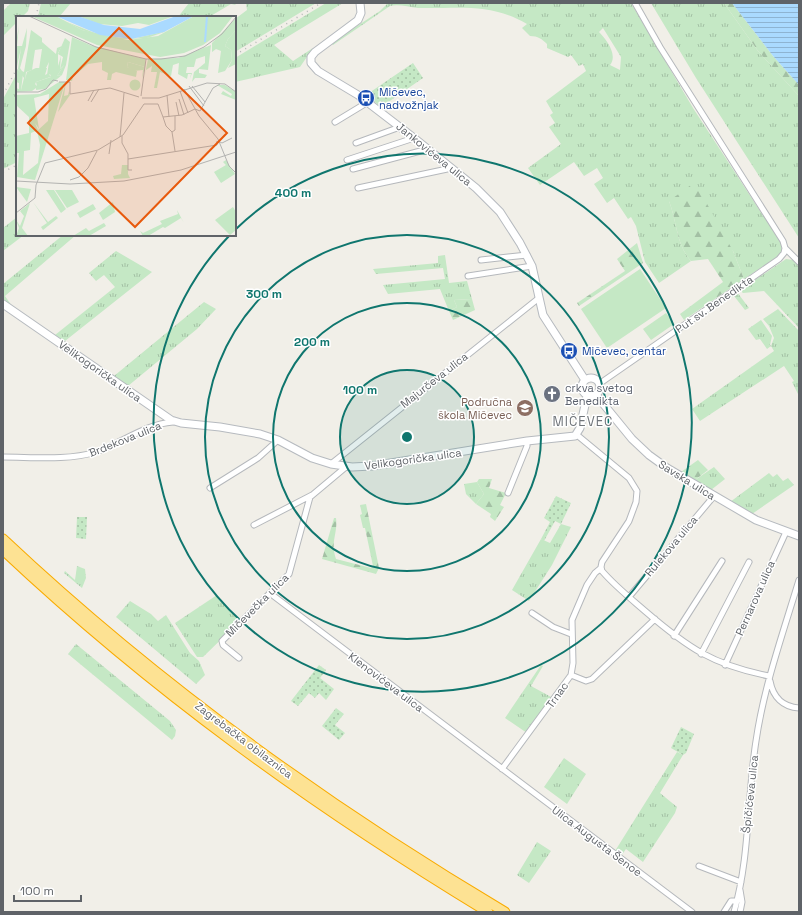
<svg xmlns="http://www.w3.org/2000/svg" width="802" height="915" viewBox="0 0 802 915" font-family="'Space Grotesk',sans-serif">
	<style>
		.grass { fill: url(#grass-tufts); fill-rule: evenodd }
		.forest { fill: url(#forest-firs) }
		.garden { fill: url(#garden-dots) }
		.pitch { fill: #c5e8c5 }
		.water { fill: url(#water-rules) }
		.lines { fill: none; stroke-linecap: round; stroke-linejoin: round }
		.street-casing { stroke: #b5b8bc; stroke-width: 7 }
		.secondary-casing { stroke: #b6babf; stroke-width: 9 }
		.highway-casing { stroke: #f9ab00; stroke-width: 11 }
		.street { stroke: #fff; stroke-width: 5 }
		.secondary { stroke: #fff; stroke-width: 7 }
		.highway { stroke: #fde293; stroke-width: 9 }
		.rail { stroke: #b6b7b8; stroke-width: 1.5; stroke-dasharray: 1 5; stroke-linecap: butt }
		.ring { fill: none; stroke: #0f766e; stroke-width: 2 }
		.labels { text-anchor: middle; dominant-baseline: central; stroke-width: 3; stroke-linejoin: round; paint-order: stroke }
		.transit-label { font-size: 11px; fill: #164399; stroke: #fff; text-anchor: start }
		.street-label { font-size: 11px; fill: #5f6368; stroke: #fff }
		.worship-label { font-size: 11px; fill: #5b616d; stroke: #fff; text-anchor: start }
		.education-label { font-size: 11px; fill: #785e54; stroke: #fff; text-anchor: end }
		.quarter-label { font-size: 13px; letter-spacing: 1px; fill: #70757a; stroke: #fff }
		.inset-river { fill: none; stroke: #aadaff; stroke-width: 2 }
		.inset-road { fill: none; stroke: #b3b3b1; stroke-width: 1 }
		.view { fill: #e8590c; fill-opacity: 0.15; stroke: #e8590c; stroke-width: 2 }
		.inset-edge { fill: none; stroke: #5f6368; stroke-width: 2 }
		.centre { fill: #0f766e; stroke: #fff; stroke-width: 2 }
		.ring-label { font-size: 12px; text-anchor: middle; font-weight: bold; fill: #0f766e; stroke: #fff; stroke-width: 3; stroke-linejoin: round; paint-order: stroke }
	</style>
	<defs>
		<pattern id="grass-tufts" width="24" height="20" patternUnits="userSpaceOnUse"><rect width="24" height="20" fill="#c5e8c5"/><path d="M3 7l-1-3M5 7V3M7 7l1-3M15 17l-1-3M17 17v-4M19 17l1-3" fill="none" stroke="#a3c0a4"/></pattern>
		<pattern id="forest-firs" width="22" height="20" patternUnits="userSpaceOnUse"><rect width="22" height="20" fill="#c5e8c5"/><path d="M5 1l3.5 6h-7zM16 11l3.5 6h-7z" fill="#a3c0a4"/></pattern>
		<pattern id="garden-dots" width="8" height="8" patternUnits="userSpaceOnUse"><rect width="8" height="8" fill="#c5e8c5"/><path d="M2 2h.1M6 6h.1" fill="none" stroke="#a3c0a4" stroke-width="1.8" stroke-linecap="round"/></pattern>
		<pattern id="water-rules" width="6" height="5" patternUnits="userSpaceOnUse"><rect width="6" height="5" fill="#aadaff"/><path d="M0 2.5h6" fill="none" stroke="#8eb4d2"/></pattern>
	</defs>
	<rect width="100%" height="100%" fill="#f1efe8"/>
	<!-- grass -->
	<path class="grass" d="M11,3H30L28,11L22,17H17V22L3,36V11Z
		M41,3H71L59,17H38Z
		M189,3H234L236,5L231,4L209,17H178Z
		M240,3H316L235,52V19L247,10L246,4Z
		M326,3H343L274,45L293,61L313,48L300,67L235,82V58Z
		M388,3H631L693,108L781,243L782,250L780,255L744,279L733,251L669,201C677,221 676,245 691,261L659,283L645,262L636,226L631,217L628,219L614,198L607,203L594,184L603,178L597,168L584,176L574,162L540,185L528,168L561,144L549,127L555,123L550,115L553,113L546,101L586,71L583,64L579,66L571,55L568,57L547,48V44C542,39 538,36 530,36L522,28L527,24C489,2 459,9 418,8C408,7 399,4 390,6L333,45L331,43L380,11ZM603,28L621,57L620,70L610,65C618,55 607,40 599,32Z
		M651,3H724L758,51L799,96V238L696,78Z
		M15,77L17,78V162L3,169V99Z
		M17,217V235H24L3,251V228Z
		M63,235H76L5,296L12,306L3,299V284Z
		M116,251L152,272L65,341L55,335L115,287L104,275L96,281L89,273Z
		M445,255L449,283L467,281L472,299L454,300L457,307L449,311L440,289L388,294L383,285L445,279L443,268L376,274L373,269L438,263V256Z
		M786,259L793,260L799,267V328L764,291L743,293L740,290Z
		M737,292L749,308L745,310L734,296L688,326Z
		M204,302L216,309L197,329L128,386L114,376Z
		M778,309L799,331V396L792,382L794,381L784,366L700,421L692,409L774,351L771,346L767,349L760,339L756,340L748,329L761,320L772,336L770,345L771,346L774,338L769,326L763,319Z
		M714,467L725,479L711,490L695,480Z
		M769,473L773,477L777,474L783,481L788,478L794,485L752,514L730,502Z
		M477,482L484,494L476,504L466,494L464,484Z
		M561,524L571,527L552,565L529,601L512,590L541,539L550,543Z
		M77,566L85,569L86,578L82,588L64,573L65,571L75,580Z
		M217,595L240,621L203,657H197L175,623Z
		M130,601L151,614L158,621L166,615L190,653L199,661L205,675L196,684L116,617Z
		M76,644L170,721L176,730L175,736L172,740L68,654Z
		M541,665L543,666L531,686L553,698L527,733L505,718Z
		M677,752L683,755L660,793L677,807L675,813L643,862L626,849L621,856L615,851Z
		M564,758L586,774L567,804L544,787Z
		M537,842L551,851L529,883L517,875Z"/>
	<!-- forest -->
	<path class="forest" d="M724,3H732L773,56L799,85V96L758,51Z
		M695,182L733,251L744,279L684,320L680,314L723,282L708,259L691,261C676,245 677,221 669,201Z
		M637,243L643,263L579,306L577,303L625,271L617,259Z
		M472,299L475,310L453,320L449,311L457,307L454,300Z
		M698,460L708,470L695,480L681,472Z
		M479,479H492L489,488L506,493L500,505L504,507L495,521L490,517L491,514L476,504L484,494L477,482Z
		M366,504L379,568L376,574L322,559L334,518H336C338,534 330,541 336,559L371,568L373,566L365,528H363L360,515L362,514L360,505Z"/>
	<!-- garden -->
	<path class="garden" d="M413,63L423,78L381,107L366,95Z
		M556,496L571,503L561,524L555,521L544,541L541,539L550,522L544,518Z
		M77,517H87L86,539L76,538Z
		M319,665L326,670L320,678L334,689L326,700L319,693L315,698L309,693L298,706L291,701Z
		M336,708L344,714L335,725L345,733L339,740L322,726Z
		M681,727L694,734L686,753L683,755L671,748Z"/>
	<!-- pitch -->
	<path class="pitch" d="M640,269L666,308L607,348L581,309Z
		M666,313L674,324L651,340L643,329Z"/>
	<!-- water -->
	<path class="water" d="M732,3H799V85L773,56Z"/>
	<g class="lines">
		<!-- street casing -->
		<g class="street-casing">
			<path id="street" d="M635,3L660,47L783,241L785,248L799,262
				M335,122L368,102
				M356,143L400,127
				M347,160L414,138
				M353,169L428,149
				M358,188L452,168
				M481,260L527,255
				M468,276L532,266
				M599,384L779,259L784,253L785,248
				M577,435L629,478L637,491L636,502L629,521L602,562L601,567L602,571C615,586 630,598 645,611C688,648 713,665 769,676
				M3,457C32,457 67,461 96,452C122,443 145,424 173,422
				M331,464L539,298
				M210,488L258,458L278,440
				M508,493L527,446V441
				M254,525L312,495
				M271,594L692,912
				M629,597L714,496
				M532,613L553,627L571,634
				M674,636L722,561
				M701,654L749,562
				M239,658L223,645L222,641L289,574L310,497L347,466
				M725,665L786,532
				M571,675L586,681L592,679L655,619
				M770,681C773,697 783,707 799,708
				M502,769L571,675L573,663L572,620L587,585L595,573L601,568
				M699,866L741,882
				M724,912L731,901H737
				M734,912C750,857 747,797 756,741C764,686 783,633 799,580
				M740,912L742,902L740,890"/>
		</g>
		<!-- secondary casing -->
		<g class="secondary-casing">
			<path id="secondary" d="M360,3L361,13L358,20L315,52L311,57V63L318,71L358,95L414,138L476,188L500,212L520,243L532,266L543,315L585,380
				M3,304L171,420L181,423L220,427L260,434L278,440L312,458L331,464L352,467L372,466L527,441L575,436L580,428L587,396
				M582 387a9 9 0 1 1 18 0a9 9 0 1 1-18 0Z
				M596,395L632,439L649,455L667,468L756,520L799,536"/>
		</g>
		<!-- highway casing -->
		<g class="highway-casing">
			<path id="highway" d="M3,539C156,683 325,805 505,912
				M3,550C153,691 313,806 488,912"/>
		</g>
		<!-- street -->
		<use href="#street" class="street"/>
		<!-- secondary -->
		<use href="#secondary" class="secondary"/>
		<!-- highway -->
		<use href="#highway" class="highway"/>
		<!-- rail -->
		<path class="rail" d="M36,17L39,3
			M235,55L321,3
			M3,95L17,68
			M3,172L17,165"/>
	</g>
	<!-- distance rings -->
	<circle cx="407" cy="437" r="67" fill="#0f766e" fill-opacity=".12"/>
	<g class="ring">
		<circle cx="407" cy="437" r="67"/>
		<circle cx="407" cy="437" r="134"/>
		<circle cx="407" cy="437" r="202"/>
		<path d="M236 229A269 269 0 1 1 229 236"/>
	</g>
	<!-- icons -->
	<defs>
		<g id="bus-disc" transform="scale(0.9)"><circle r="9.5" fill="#1a4fb4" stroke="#fff"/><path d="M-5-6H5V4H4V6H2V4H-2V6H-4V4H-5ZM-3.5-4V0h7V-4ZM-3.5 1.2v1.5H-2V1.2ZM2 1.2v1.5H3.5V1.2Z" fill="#fff"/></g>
		<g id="church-disc" transform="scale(0.9)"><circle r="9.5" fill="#6b7280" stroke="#fff"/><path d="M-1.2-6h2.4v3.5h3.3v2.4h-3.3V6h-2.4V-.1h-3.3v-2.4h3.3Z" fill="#fff"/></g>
		<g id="school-disc" transform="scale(0.9)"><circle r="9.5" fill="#8d6e63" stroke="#fff"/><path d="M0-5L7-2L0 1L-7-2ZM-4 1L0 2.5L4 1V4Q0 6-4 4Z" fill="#fff"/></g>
	</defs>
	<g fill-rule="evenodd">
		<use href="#bus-disc" x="366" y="98"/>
		<use href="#bus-disc" x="569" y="351"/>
		<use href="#church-disc" x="552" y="394"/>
		<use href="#school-disc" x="525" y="408"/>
	</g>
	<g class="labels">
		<!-- transit labels -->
		<g class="transit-label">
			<text x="379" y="92">Mičevec,<tspan x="379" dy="13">nadvožnjak</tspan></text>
			<text x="582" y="351">Mičevec, centar</text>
		</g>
		<!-- street labels -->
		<g class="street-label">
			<text transform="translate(434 154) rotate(39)">Jankovićeva ulica</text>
			<text transform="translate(714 304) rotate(-35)">Put sv. Benedikta</text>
			<text transform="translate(100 371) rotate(35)">Velikogorička ulica</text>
			<text transform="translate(434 380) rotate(-38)">Majurčeva ulica</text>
			<text transform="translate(125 439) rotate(-22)">Brdekova ulica</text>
			<text transform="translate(413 459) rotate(-8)">Velikogorička ulica</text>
			<text transform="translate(687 480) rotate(32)">Savska ulica</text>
			<text transform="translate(671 546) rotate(-50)">Rulekova ulica</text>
			<text transform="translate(755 598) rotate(-66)">Pernarova ulica</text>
			<text transform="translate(257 605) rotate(-45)">Mičevečka ulica</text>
			<text transform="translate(386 682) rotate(37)">Klenovićeva ulica</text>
			<text transform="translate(557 695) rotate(-54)">Trnac</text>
			<text transform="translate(244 740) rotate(37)">Zagrebačka obilaznica</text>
			<text transform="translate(750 794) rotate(-84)">Špičićeva ulica</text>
			<text transform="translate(597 841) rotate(37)">Ulica Augusta Šenoe</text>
		</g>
		<!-- worship labels -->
		<g class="worship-label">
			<text x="565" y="388">crkva svetog<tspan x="565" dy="13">Benedikta</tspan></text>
		</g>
		<!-- education labels -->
		<g class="education-label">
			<text x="512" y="402">Područna<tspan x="512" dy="13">škola Mičevec</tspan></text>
		</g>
		<!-- quarter labels -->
		<g class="quarter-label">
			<text x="583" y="421">MIČEVEC</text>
		</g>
	</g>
	<!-- overview -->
	<g transform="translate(16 16)">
		<rect width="220" height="220" fill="#f1efe8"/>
		<path d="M15,0H40L66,14L112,24L142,20L178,0H217L204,17L187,29L168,37L144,41L81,29ZM62,0H158L133,9L122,7L106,10L83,8ZM220,2V14L212,23L209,30L215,34L216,44L209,55L202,57L205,35L200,33L196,36V27ZM3,9L1,30H6L11,12L10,30L4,52L6,55L8,56L15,14L26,22V26L40,38L41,32L46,30L42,37V50L45,40L44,53L48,49L41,60L46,59L29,73L20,74V72L16,75L0,76V72L5,74L8,62L2,53L5,32L0,55V28ZM26,33L23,53L30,52L33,46L31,59L34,58L35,61L20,66L21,70L18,67H9L10,56L16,54L19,34ZM56,21L74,29L129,43V51L112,46L111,51L121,55L120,61L100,56L96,58L95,64H91L92,57L86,54V46L72,48L57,61L54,73L56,65L50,64ZM195,29L192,54L183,53V57L191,59L189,62H179L176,66L178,56L189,47V40L180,43L178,51H171L170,57H176L174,63L175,58H172L171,63L162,58L163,47L157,49L155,60L144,56L141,72H138L141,56H135L136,50L130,54L128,63L132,43L162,42ZM50,65L48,80L52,79L53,75L54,79L42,96ZM43,66H49L46,77L19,164L1,161L3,137H0V120L13,117V101L0,89V79L24,78ZM33,78L32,105L21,115L24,129L22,147L7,159L8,135L14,134L15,117L22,114L19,107L23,113L18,82ZM201,69H209L220,76V84L205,78L207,75L215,80L216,78ZM210,144L219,158L205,167L198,156L210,149L207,146ZM106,149H112V158L114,162L98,163L97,160L105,158ZM0,171L15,173L11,186ZM30,174H38L50,193L45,197ZM39,174H56L63,186L51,192ZM17,186L32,206L40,200L42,202L27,214L25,211L31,207ZM97,186L99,196L87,204L83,197ZM14,187L6,212L12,220H0L3,212L0,204L4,210L8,200L4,195ZM77,188L80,193L64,202L61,197ZM217,191L220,196V214L214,219L199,204ZM161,194L168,207L165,202L149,212L147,211L132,220H127L124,215L127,217L146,208L144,205L162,198ZM88,207L90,210L73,220H57L70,212L73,215Z" fill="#c5e8c5" fill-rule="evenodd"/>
		<path d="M51,6L84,19L106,22H120L151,15L131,22L104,23L90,21L66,14ZM220,14V48L212,52L216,44L215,34L209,30L212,23ZM49,22L54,26L50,49L46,59L41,60L48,49L44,53L47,41L42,38ZM112,46L129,51L126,63L127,54L118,55L111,51ZM20,52H31L29,59L33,57L34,60H37L20,66L18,71V67H8L11,56ZM1,53L7,58L5,74H3V67L0,66Z" fill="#c5e8c5"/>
		<path d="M113.5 69a5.5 5.5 0 1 1 11 0a5.5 5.5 0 1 1-11 0Z" fill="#c5e8c5"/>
		<path d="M40,0H62L88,9L124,13L160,0H178L148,16L115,23L84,19Z" fill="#aadaff"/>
		<path class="inset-river" d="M189,26L191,0"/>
		<path class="inset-road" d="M13,0L80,31L130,43H145L169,40L188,31L206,18L220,1M43,66H54V78L94,72L123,81M173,70L188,90M176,70L189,86M168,73L183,100L202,123L213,150L220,157M164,75L172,97M0,76H22L30,73L37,64L42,65M151,79L153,101M125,80L130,43M126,82H143L191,67L209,68L220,76M163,83L168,99M72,85L78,74M75,86L83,73M160,86L163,100M128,88H142L147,101L166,99L179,93L184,95L197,72L204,68M147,101L150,110L156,116L159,135M156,116L159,114V100M106,120V127L112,138V154H116M104,121L108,77M204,126L206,127L216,122M93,138L95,124M112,143L201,129V125M54,164L63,161L72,152L81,135M0,165L54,168L108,165L165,154L220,136M0,197L19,182L20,169L29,147L82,134L107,119L128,88"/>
		<path class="view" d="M103,12L211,117L119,211L12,107Z"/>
		<rect width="220" height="220" class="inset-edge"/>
	</g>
	<circle cx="407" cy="437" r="6" class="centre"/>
	<g class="ring-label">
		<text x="293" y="197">400 m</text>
		<text x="264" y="298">300 m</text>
		<text x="312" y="346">200 m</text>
		<text x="360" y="394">100 m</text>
	</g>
	<!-- border -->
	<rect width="802" height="915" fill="none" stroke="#5f6368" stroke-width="8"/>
	<!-- scale -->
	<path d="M14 895v6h67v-6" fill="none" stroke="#5f6368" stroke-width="2"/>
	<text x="20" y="895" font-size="12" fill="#5f6368" stroke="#ffffff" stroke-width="3" paint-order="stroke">100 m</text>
</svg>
